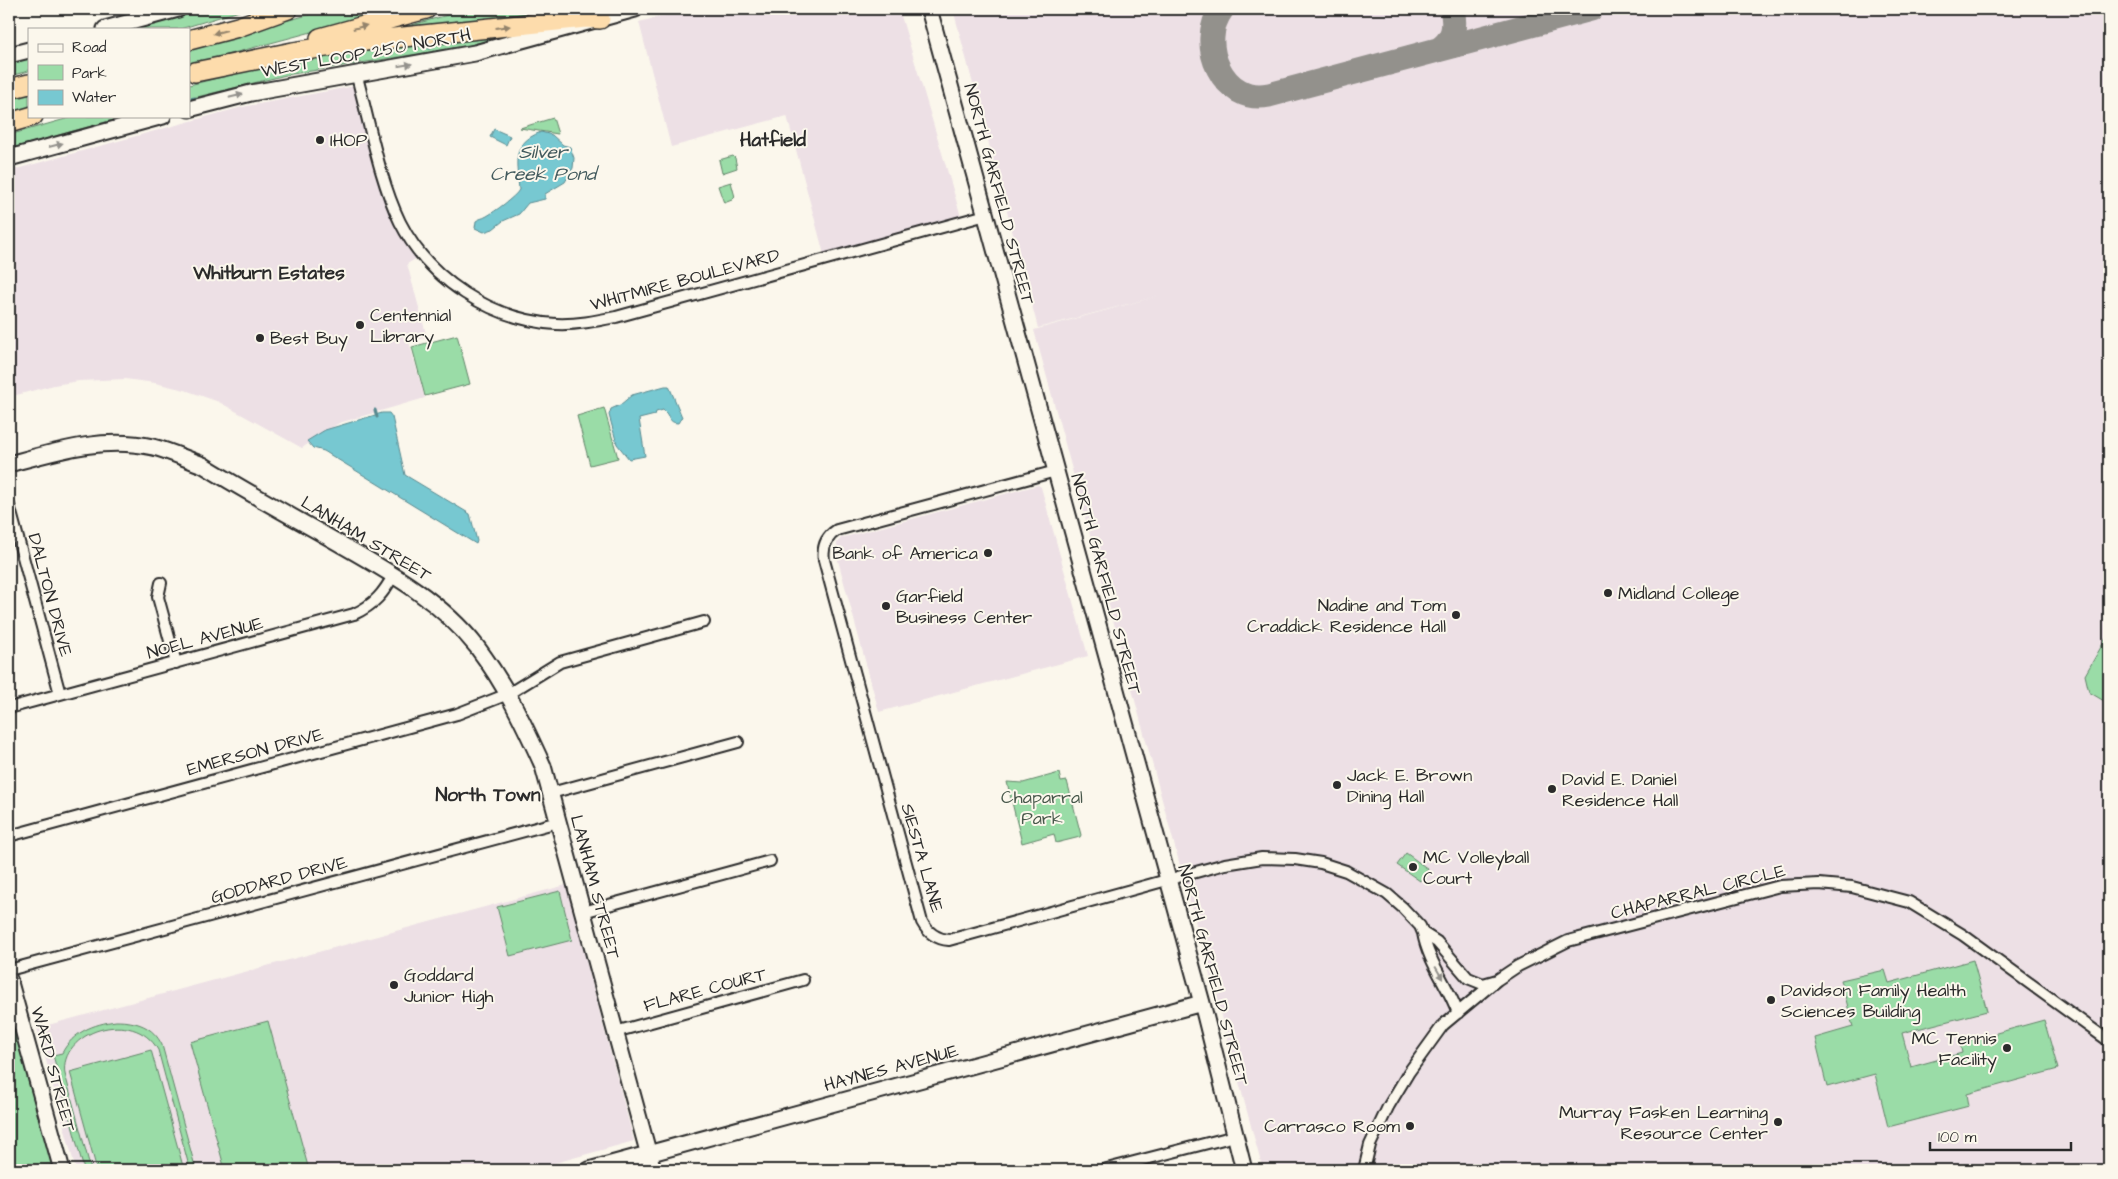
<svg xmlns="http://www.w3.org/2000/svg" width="2118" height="1179" viewBox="0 0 2118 1179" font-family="'Architects Daughter',sans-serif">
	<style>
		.built { fill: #ede0e5 }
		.green { fill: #9adca7; stroke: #628469 }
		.water { fill: #77c8d1; stroke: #59898f }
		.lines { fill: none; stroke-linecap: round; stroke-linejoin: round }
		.stream { stroke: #59898f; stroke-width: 3 }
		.taxiway { stroke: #93918c; stroke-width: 25 }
		.street-casing { stroke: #2b2b2b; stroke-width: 14 }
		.secondary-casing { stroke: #2b2b2b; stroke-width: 19 }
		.highway-casing { stroke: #2b2b2b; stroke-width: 22 }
		.street { stroke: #fbf7ec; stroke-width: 10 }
		.secondary { stroke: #fbf7ec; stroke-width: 15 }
		.highway { stroke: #fddcac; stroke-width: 19 }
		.oneway { fill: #94846c }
		.oneway2 { fill: #93918c }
		.poi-dot { fill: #2b2b2b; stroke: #fbf7ec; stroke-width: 2 }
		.labels { text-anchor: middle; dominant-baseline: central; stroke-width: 4; stroke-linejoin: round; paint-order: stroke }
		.street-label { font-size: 18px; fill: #2b2b2b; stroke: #fbf7ec }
		.poi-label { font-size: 18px; fill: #2b2b2b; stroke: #fbf7ec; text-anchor: start }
		.park-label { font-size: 18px; fill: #47574a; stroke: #fbf7ec }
		.neighbourhood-label { font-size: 19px; font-weight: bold; fill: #2b2b2b; stroke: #fbf7ec }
		.water-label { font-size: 19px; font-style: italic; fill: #425a5d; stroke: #fbf7ec }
	</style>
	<rect width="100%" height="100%" fill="#fbf7ec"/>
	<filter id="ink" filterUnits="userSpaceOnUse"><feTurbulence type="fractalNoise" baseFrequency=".02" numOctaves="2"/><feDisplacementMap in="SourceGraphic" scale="10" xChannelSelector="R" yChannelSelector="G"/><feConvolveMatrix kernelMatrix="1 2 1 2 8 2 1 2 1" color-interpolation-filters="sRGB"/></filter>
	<g filter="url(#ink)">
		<!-- built -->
		<path class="built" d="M690,9H899L962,220L825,258L787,116L671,147L639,22Z
			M953,9H2109V1170H1263L1034,330L1162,295L1038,328Z
			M360,85L386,185L422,255L407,264L427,337L409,342L425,398L339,423L302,448L219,402L185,390L155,383L125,379L79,381L54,385L9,397V171L242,107Z
			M1038,485L1041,487L1088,656L879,712L836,553L837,543L841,538Z
			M566,885L634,1141L530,1170H76L37,1028Z"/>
		<!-- green -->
		<path class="green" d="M200,9H246L180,29H128Z
			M330,9H397L189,65V47Z
			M469,9H594L402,34L401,28Z
			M503,36L467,46L286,75L189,99V85L276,64L330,54Z
			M29,56V71L9,76V61Z
			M29,91V109L9,114V97Z
			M76,116H127L9,149V135Z
			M553,118L558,134L520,128Z
			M733,156L735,158L737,168L722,173L719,160Z
			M731,182L735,197L732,200L724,203L718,186Z
			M457,335L470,384L425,396L412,347Z
			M604,408L618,458L590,465L577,416Z
			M2109,633V704L2089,692L2085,675Z
			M1059,773L1061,782L1067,781L1081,835L1080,837L1056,843L1054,834L1022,843L1007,782L1023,783Z
			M1406,853L1428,869L1420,881L1397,865Z
			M560,891L572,940L510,956L497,907Z
			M1973,960L1987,1011L1902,1033L1911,1067L1962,1053L1960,1043L2044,1020L2058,1069L1967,1094L1969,1106L1888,1127L1875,1074L1827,1087L1815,1038L1853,1027L1841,980L1885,970L1889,983Z
			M9,979L61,1170L48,1164L26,1170H9Z
			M116,1021C136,1021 153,1026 162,1045L196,1170H190L158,1050C134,1006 58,1032 65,1074L91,1170H84L53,1055L62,1053C73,1032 93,1024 116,1021Z
			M268,1021L309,1170H225L190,1042Z
			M151,1050L184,1170H97L70,1072Z"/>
		<!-- water -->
		<path class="water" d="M494,129L510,136L506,145L490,137Z
			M541,132L552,135L563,145L570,147L574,158L573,168L565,182L545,194V199L528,203L519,214L503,221L493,229L484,232L475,228L476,221C480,218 482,219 487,216C494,212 515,197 519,190C517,163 510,144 541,132Z
			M665,386H669L682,417L678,423C668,423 670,415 663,410L656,412L655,415L639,419L645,456L629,459L617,444L609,415L611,409L620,405L632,395Z
			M382,413H389L392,417L405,475L470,514L477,541L476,544L324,451L313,448L307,441L325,430Z"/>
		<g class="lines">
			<!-- stream -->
			<path class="stream" d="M428,43H433V47L429,48Z
				M189,99L195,98
				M375,410L377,417"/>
			<!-- taxiway -->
			<path class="taxiway" d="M1222,9C1196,43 1223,105 1269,95L1591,9
				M1438,50C1454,40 1456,26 1452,9"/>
			<!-- street casing -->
			<g class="street-casing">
				<path id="street" d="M356,73C369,120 379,179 400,222C429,280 492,320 556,324C576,325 596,321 616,317L986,215
					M1056,471L837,530C826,537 822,547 824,560L922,922C928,933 936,939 949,940L1225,864L1262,858L1295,859L1321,863L1346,871L1387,894L1402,907L1420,926L1423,933L1437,942L1468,978L1483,984L1497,980
					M9,505L60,694
					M161,583L158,597L176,663
					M9,708L354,614C374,605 384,593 394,574
					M551,793L738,742
					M9,836L457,714L508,694L560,662L704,622
					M583,912L770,861
					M1423,933C1428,962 1448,985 1458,1013
					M9,970L558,822
					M615,1032L803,980
					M1103,1170L1235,1136
					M1364,1170L1370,1145L1388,1107L1409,1072L1443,1025L1497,980L1518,966L1568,941L1780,886L1819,884L1852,887L1909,902L1963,935L2109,1041"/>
			</g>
			<!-- secondary casing -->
			<g class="secondary-casing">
				<path id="secondary" d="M929,9L1202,1003L1244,1170
					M105,29L178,9
					M9,55L29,50
					M189,109L251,93L475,53L635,9
					M9,158L163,116
					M9,464C57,451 103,436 153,447C170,451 186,459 203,465C248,493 295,518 342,545C391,573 441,601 477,647C505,684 524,724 543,766L653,1170
					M9,979L62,1170
					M589,1170L1202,1003"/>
			</g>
			<!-- highway casing -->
			<g class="highway-casing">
				<path id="highway" d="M320,38L426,9
					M189,40L238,27L288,9
					M195,72L293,52L365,41L585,18L600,19
					M9,89L29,84
					M9,123L33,116"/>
			</g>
			<!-- street -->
			<use href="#street" class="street"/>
			<!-- secondary -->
			<use href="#secondary" class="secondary"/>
			<!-- highway -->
			<use href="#highway" class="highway"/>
		</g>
		<!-- one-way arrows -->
		<defs><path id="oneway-solid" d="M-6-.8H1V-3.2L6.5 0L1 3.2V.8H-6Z" transform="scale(1.25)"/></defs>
		<g class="oneway">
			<use href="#oneway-solid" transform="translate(360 27) rotate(-15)"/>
			<use href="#oneway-solid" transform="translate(503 27) rotate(-7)"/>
			<use href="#oneway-solid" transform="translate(220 32) rotate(165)"/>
		</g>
		<g class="oneway2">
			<use href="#oneway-solid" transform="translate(405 65) rotate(-9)"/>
			<use href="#oneway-solid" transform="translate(236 96) rotate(-14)"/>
			<use href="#oneway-solid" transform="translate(56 145) rotate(-15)"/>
			<use href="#oneway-solid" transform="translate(1439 973) rotate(60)"/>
		</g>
	</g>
	<!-- markers -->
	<g class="poi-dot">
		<circle cx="320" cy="140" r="5"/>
		<circle cx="360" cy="325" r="5"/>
		<circle cx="260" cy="338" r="5"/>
		<circle cx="988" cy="553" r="5"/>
		<circle cx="1608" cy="593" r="5"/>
		<circle cx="886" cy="606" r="5"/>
		<circle cx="1456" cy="615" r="5"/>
		<circle cx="1337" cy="785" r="5"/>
		<circle cx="1552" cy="789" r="5"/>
		<circle cx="1413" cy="867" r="5"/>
		<circle cx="394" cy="985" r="5"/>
		<circle cx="1771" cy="1000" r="5"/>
		<circle cx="2007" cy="1048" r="5"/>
		<circle cx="1778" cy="1122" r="5"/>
		<circle cx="1410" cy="1126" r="5"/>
	</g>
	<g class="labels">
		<!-- street labels -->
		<g class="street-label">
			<text transform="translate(366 53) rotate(-10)">WEST LOOP 250 NORTH</text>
			<text transform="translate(999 194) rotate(75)">NORTH GARFIELD STREET</text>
			<text transform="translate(685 280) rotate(-15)">WHITMIRE BOULEVARD</text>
			<text transform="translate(366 539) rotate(31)">LANHAM STREET</text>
			<text transform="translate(1106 584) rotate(75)">NORTH GARFIELD STREET</text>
			<text transform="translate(50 595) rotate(75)">DALTON DRIVE</text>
			<text transform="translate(205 638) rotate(-15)">NOEL AVENUE</text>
			<text transform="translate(255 752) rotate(-15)">EMERSON DRIVE</text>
			<text transform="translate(922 858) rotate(74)">SIESTA LANE</text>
			<text transform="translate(279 880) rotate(-15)">GODDARD DRIVE</text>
			<text transform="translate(595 887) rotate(75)">LANHAM STREET</text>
			<text transform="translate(1698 892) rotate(-14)">CHAPARRAL CIRCLE</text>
			<text transform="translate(1213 975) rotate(75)">NORTH GARFIELD STREET</text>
			<text transform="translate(705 990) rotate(-15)">FLARE COURT</text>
			<text transform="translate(891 1068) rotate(-15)">HAYNES AVENUE</text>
			<text transform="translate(53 1069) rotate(75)">WARD STREET</text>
		</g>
		<!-- poi labels -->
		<g class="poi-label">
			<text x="330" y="140">IHOP</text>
			<text x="370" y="315">Centennial<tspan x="370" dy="21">Library</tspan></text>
			<text x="270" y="338">Best Buy</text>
			<text x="978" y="553" text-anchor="end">Bank of America</text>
			<text x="1618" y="593">Midland College</text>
			<text x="896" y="596">Garfield<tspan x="896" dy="21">Business Center</tspan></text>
			<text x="1446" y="605" text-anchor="end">Nadine and Tom<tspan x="1446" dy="21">Craddick Residence Hall</tspan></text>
			<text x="1347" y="775">Jack E. Brown<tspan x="1347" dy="21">Dining Hall</tspan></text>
			<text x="1562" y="779">David E. Daniel<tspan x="1562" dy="21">Residence Hall</tspan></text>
			<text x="1423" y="857">MC Volleyball<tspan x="1423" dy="21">Court</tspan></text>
			<text x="404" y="975">Goddard<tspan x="404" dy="21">Junior High</tspan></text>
			<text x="1781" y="990">Davidson Family Health<tspan x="1781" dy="21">Sciences Building</tspan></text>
			<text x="1997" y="1038" text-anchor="end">MC Tennis<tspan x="1997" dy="21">Facility</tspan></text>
			<text x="1768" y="1112" text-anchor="end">Murray Fasken Learning<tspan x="1768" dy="21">Resource Center</tspan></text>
			<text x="1400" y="1126" text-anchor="end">Carrasco Room</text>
		</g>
		<!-- park labels -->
		<g class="park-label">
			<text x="1042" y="797">Chaparral<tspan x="1042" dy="21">Park</tspan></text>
		</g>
		<!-- neighbourhood labels -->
		<g class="neighbourhood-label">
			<text x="773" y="140">Hatfield</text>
			<text x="269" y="273">Whitburn Estates</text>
			<text x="488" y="795">North Town</text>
		</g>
		<!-- water labels -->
		<g class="water-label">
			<text x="543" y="152">Silver<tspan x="543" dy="22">Creek Pond</tspan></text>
		</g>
	</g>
	<!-- margin -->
	<rect width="2118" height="1179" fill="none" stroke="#fbf7ec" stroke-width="30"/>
	<rect x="15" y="15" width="2088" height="1149" fill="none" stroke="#2b2b2b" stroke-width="2" filter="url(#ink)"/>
	<!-- legend -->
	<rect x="28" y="28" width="162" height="90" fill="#fbf7ec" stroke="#a8a59f"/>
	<rect x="38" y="44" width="25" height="8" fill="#fbf7ec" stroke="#a8a59f"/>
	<text x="72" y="52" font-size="15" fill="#2b2b2b">Road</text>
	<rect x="38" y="65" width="25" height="15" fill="#9adca7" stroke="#a8a59f"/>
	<text x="72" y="78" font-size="15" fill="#2b2b2b">Park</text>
	<rect x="38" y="90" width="25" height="15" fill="#77c8d1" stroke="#a8a59f"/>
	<text x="72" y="102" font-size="15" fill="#2b2b2b">Water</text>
	<!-- scale -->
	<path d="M1930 1142v8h141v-8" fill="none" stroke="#2b2b2b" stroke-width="2.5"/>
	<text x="1938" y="1142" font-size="15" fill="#2b2b2b" stroke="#fbf7ec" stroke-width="4" paint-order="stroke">100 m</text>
</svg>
